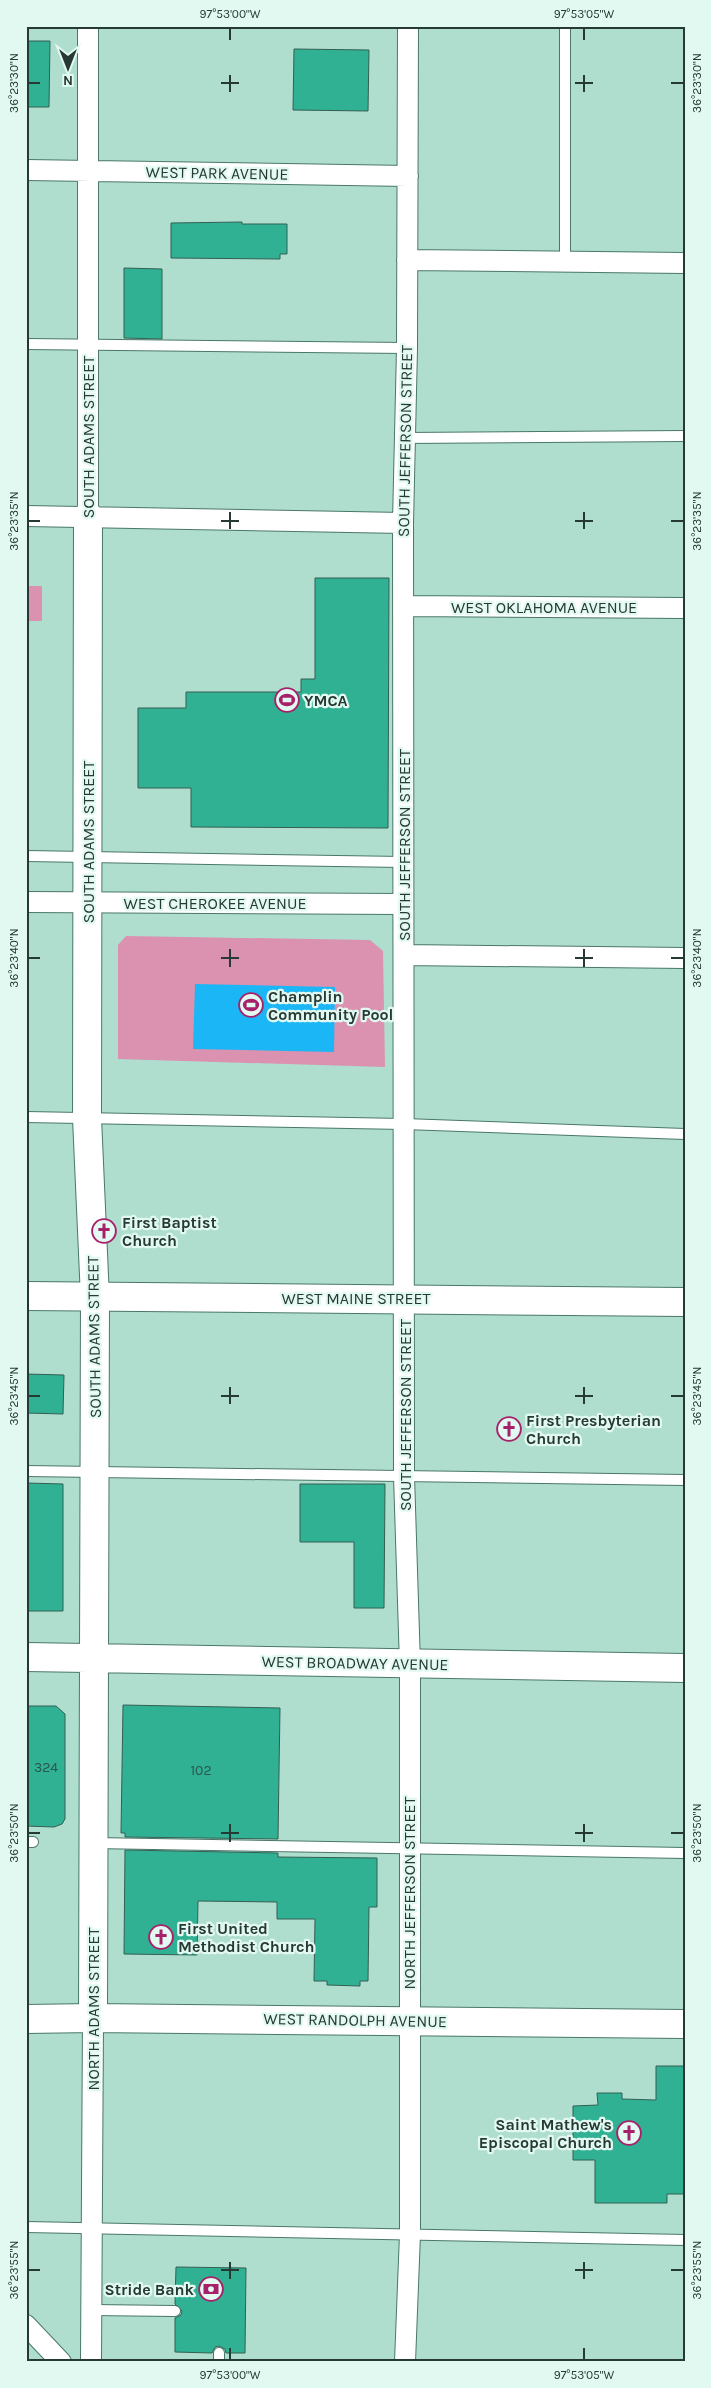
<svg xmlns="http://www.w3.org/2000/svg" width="711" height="2388" viewBox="0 0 711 2388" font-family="Karla,sans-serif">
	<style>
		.green { fill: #db91b0 }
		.water { fill: #1ab6f5 }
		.building { fill: #31b193; stroke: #335f53 }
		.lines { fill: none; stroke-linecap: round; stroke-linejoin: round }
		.lane-casing { stroke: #4a7769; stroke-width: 12 }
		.street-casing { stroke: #4a7769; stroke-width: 22 }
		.secondary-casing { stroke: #4a7769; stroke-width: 30 }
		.lane { stroke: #fff; stroke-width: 10 }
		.street { stroke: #fff; stroke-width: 20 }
		.secondary { stroke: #fff; stroke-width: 28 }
		.ticks { fill: none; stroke: #263934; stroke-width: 2 }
		.labels { text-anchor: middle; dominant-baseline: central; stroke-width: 4.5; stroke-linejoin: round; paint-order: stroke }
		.number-label { font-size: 14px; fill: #29574c }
		.street-label { font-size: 16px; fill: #263934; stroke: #e2f9f1 }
		.poi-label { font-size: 16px; font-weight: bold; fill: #263934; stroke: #e2f9f1; text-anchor: start }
		.neatline { fill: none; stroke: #263934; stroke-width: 2 }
		.ticks-label { font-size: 12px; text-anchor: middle; fill: #263934 }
	</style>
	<rect width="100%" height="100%" fill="#afdecf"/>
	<!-- green -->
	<path class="green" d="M26,586H42V621H26Z
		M126,936L370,940L383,951L385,1067L118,1059V945Z"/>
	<!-- water -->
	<path class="water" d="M195,984L335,987L334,1052L193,1049Z"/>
	<!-- building -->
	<path class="building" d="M26,41H50L49,107H26Z
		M294,49L369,50L368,111L293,110Z
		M242,222V224H287V254H280V259L171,258V223Z
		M124,268L162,269V339L124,338Z
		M315,578H389L388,828L191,827V788H138V708H186V692H301V679H315Z
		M26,1374L64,1375L63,1414L26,1413Z
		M26,1483L63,1484V1611H26Z
		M300,1484H385L384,1608H354V1542H300Z
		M123,1705L280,1708L278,1839L125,1837V1833H121Z
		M26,1706H56L65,1714V1819L62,1824L54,1827L26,1826Z
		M125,1850L278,1853V1857L377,1858V1907H369L368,1981H360V1986L327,1985V1981H314L315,1919H277V1902L198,1901L197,1955L124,1954Z
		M656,2066H685V2194H667V2203H595V2160H573V2106L598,2105L597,2093H622V2099L656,2100Z
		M176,2267L246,2268L245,2353H226L225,2349L219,2346L215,2347L212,2353L175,2352V2318L181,2315L182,2311L175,2304Z"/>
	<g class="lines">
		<!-- lane casing -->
		<g class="lane-casing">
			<path id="lane" d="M565,26V262
				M26,344L407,348
				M404,438L685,436
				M26,856L403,862
				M26,1117L404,1124L685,1134
				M26,1471L685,1480
				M26,1842H33
				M93,1843L685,1853
				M26,2227L685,2240
				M91,2310L175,2311
				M219,2353V2362"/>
		</g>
		<!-- street casing -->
		<g class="street-casing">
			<path id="street" d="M88,26V516
				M26,170L408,176
				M407,260L685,263
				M26,516L403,523
				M404,606L685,608
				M26,902L403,904
				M404,955L685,958
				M26,2325L61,2362
				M91,2362L93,2018
				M405,2362L410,2234V1665L404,1476L403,523L407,348L408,26"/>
		</g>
		<!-- secondary casing -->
		<g class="secondary-casing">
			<path id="secondary" d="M88,516L87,1118L95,1298L93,2018
				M26,1296L685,1302
				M26,1657L685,1668
				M26,2019L93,2018L685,2024"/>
		</g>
		<!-- lane -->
		<use href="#lane" class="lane"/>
		<!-- street -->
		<use href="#street" class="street"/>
		<!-- secondary -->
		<use href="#secondary" class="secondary"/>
	</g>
	<!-- ticks -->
	<path class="ticks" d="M230,28V40M584,28V40M230,75V92M584,75V92M28,83H40M221,83H239M575,83H593M671,83H684M230,512V529M584,512V529M28,521H40M221,521H239M575,521H593M671,521H684M230,949V967M584,949V967M28,958H40M221,958H239M575,958H593M671,958H684M230,1387V1404M584,1387V1404M28,1396H40M221,1396H239M575,1396H593M671,1396H684M230,1824V1842M584,1824V1842M28,1833H40M221,1833H239M575,1833H593M671,1833H684M230,2262V2279M584,2262V2279M28,2270H40M221,2270H239M575,2270H593M671,2270H684M230,2348V2360M584,2348V2360"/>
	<!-- icons -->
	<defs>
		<g id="stadium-ring" transform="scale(1.25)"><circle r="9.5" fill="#e2f9f1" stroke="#a72069" stroke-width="1.5"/><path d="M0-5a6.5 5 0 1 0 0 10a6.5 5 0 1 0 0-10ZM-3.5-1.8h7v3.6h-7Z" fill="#a72069"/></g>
		<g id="church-ring" transform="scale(1.25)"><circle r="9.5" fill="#e2f9f1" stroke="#a72069" stroke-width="1.5"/><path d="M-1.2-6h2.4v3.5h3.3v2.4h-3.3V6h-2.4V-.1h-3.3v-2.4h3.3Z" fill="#a72069"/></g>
		<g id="bank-ring" transform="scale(1.25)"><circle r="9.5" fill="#e2f9f1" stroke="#a72069" stroke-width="1.5"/><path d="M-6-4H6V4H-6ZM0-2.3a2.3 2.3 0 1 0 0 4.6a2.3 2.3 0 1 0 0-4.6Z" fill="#a72069"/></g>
	</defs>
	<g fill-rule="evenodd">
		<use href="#stadium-ring" x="287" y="700"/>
		<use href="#stadium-ring" x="251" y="1005"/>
		<use href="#church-ring" x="104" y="1231"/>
		<use href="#church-ring" x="509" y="1429"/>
		<use href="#church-ring" x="161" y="1937"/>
		<use href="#church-ring" x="629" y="2133"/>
		<use href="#bank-ring" x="211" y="2289"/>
	</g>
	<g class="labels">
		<!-- number labels -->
		<g class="number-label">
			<text x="46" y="1767">324</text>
			<text x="201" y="1770">102</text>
		</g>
		<!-- street labels -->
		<g class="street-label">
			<text transform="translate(217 173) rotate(1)">WEST PARK AVENUE</text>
			<text transform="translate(88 437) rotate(-90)">SOUTH ADAMS STREET</text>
			<text transform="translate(405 441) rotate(-89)">SOUTH JEFFERSON STREET</text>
			<text x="544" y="607">WEST OKLAHOMA AVENUE</text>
			<text transform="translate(88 842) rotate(-90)">SOUTH ADAMS STREET</text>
			<text transform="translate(404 845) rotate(-90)">SOUTH JEFFERSON STREET</text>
			<text x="215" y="903">WEST CHEROKEE AVENUE</text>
			<text x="356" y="1298">WEST MAINE STREET</text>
			<text transform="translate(94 1337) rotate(-91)">SOUTH ADAMS STREET</text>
			<text transform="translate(405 1415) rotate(-90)">SOUTH JEFFERSON STREET</text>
			<text transform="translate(355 1663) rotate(1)">WEST BROADWAY AVENUE</text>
			<text transform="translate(409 1893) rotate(-90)">NORTH JEFFERSON STREET</text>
			<text transform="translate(93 2009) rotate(-90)">NORTH ADAMS STREET</text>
			<text transform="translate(355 2020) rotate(1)">WEST RANDOLPH AVENUE</text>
		</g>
		<!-- poi labels -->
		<g class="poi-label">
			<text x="304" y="700">YMCA</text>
			<text x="268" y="996">Champlin<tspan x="268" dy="18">Community Pool</tspan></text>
			<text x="122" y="1222">First Baptist<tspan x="122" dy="18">Church</tspan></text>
			<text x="526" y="1420">First Presbyterian<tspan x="526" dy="18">Church</tspan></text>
			<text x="178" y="1928">First United<tspan x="178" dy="18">Methodist Church</tspan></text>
			<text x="612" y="2124" text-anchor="end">Saint Mathew's<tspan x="612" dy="18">Episcopal Church</tspan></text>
			<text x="194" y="2289" text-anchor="end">Stride Bank</text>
		</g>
	</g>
	<!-- border -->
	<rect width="711" height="2388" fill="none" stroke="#e2f9f1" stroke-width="55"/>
	<!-- north arrow -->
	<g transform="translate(68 68) rotate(180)" stroke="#e2f9f1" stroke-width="4" paint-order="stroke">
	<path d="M0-4L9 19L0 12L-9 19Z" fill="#263934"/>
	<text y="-8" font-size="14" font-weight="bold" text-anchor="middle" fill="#263934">N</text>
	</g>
	<rect x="28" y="28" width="656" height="2332" class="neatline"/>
	<g class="ticks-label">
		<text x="230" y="18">97°53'00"W</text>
		<text x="584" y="18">97°53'05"W</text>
		<text transform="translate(697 83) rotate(-90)" y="4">36°23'30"N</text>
		<text transform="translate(14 83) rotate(-90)" y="4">36°23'30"N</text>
		<text transform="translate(697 521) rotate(-90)" y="4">36°23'35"N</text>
		<text transform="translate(14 521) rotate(-90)" y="4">36°23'35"N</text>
		<text transform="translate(14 958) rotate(-90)" y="4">36°23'40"N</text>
		<text transform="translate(697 958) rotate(-90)" y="4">36°23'40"N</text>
		<text transform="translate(697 1396) rotate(-90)" y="4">36°23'45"N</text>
		<text transform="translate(14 1396) rotate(-90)" y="4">36°23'45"N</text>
		<text transform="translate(697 1833) rotate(-90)" y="4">36°23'50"N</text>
		<text transform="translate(14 1833) rotate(-90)" y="4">36°23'50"N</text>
		<text transform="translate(697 2270) rotate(-90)" y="4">36°23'55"N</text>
		<text transform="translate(14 2270) rotate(-90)" y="4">36°23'55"N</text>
		<text x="230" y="2379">97°53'00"W</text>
		<text x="584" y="2379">97°53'05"W</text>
	</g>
</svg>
